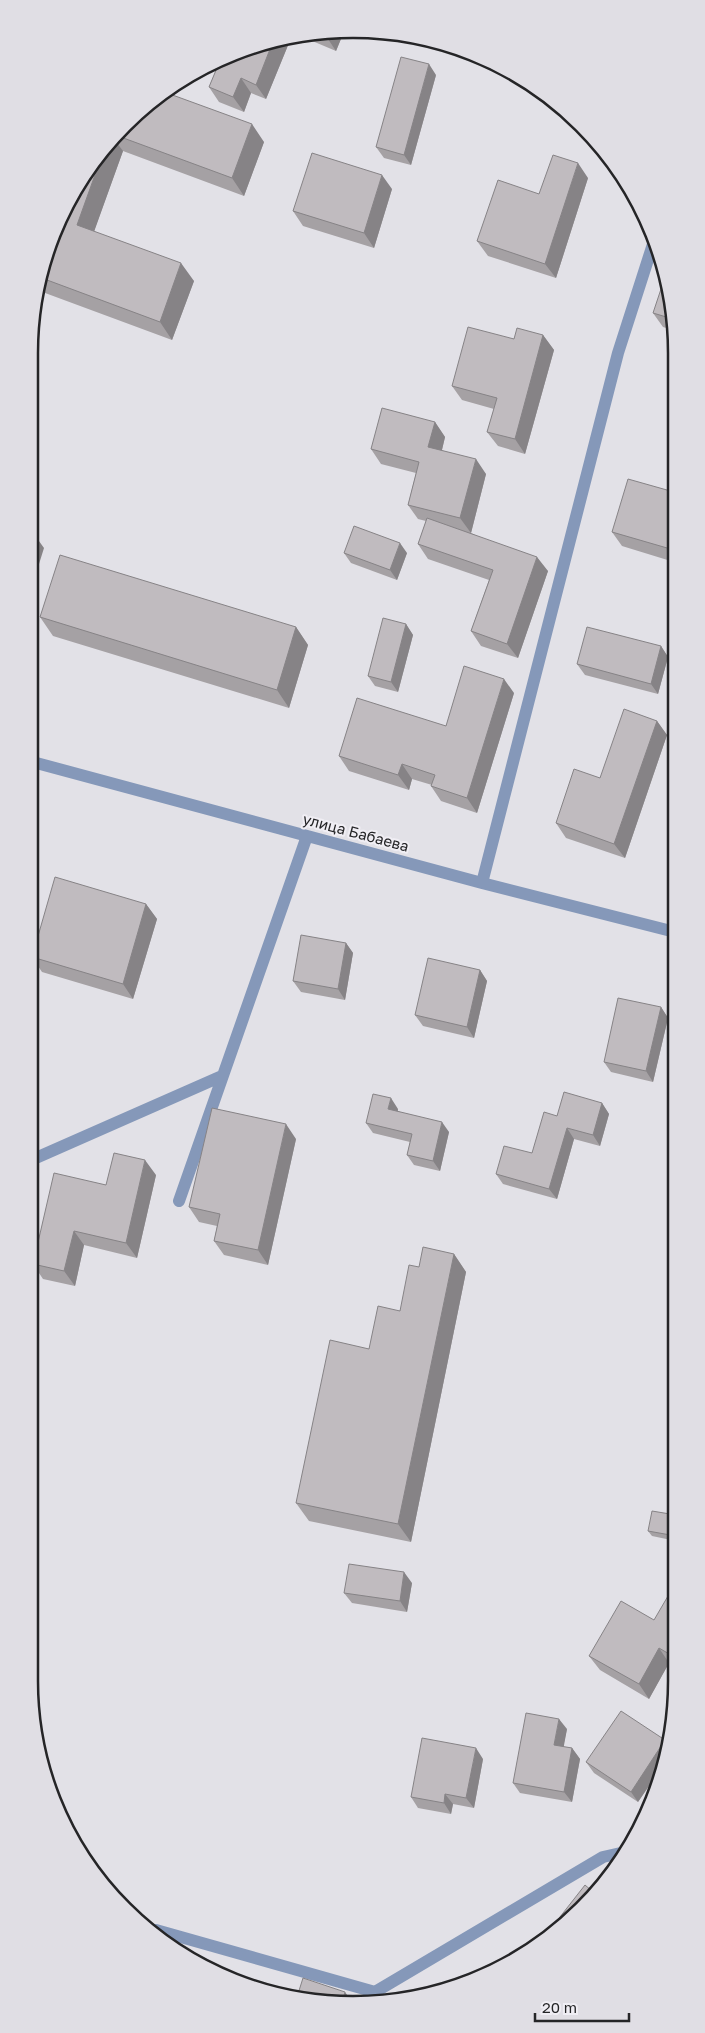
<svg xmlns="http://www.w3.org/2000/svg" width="705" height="2033" viewBox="0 0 705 2033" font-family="'Golos Text',sans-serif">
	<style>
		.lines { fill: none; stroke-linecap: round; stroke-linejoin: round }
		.minor { stroke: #8598b9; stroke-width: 12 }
		.wall { fill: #a5a1a4 }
		.shaded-wall { fill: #868386 }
		.building { fill: #c0bbbf; stroke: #868386 }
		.labels { text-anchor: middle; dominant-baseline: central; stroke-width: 4; stroke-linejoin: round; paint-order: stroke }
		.street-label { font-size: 15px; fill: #252527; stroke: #f0eef4 }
		.rim { fill: none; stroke: #252527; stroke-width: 2.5 }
	</style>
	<rect width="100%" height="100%" fill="#e2e1e7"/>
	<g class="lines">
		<!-- minor -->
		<path class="minor" d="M29,761L482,883L675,932
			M482,883L618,353L653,244
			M29,1161L222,1076
			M179,1201L307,836
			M156,1930L375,1992
			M373,1997L375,1992L603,1857L625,1852"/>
	</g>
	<!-- wall -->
	<path class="wall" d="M310,32L343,34L336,51L298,35Z
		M291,38L266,99L251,93L244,112L219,102L209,87L219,63Z
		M436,75L411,165L384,158L376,147Z
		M167,93L264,142L244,196L123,151L94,231L194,281L172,340L37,290L40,269L95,156Z
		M588,178L556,278L488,256L477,241L539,194Z
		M392,189L374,248L303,226L293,211Z
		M673,310V330L663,327L653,313Z
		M543,335L554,350L525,454L498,446L487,432L494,409L462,400L452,386Z
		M435,422L445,437L442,450L486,474L471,533L548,571L518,658L481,646L471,631L489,580L428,559L418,544L426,521L418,519L408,505L416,473L381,464L371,449Z
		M674,492V562L622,546L612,532Z
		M344,553H407L397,580L351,563Z
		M40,617L296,627L308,645L289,708L53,636Z
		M406,624L413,635L398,692L375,686L368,676Z
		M661,646L668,657L658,694L585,675L577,664Z
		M514,693L477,813L441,801L431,786L432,785L412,779L409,790L349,771L339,756L446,726Z
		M657,721L667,735L625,858L566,838L556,823Z
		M146,904L157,919L133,999L42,972L32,957Z
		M346,943L353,953L345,1000L301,992L293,981Z
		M480,970L487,981L474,1038L423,1026L415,1015Z
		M661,1007L668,1018L653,1082L611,1072L604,1062Z
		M602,1103L609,1114L600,1146L574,1139L557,1199L503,1184L496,1174L532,1153L557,1116Z
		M398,1109V1111L449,1132L440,1171L414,1165L407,1155L410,1142L373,1133L366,1123Z
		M296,1139L268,1265L224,1255L214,1241L217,1226L199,1222L189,1207Z
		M156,1175L137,1258L84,1245L75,1286L43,1279L33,1264L106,1185Z
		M454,1254L466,1272L411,1542L309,1521L296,1503L369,1349L400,1311L419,1267Z
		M676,1515V1541L652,1536L648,1531Z
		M412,1583L407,1612L352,1603L344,1593Z
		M676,1601V1667L669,1663L649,1699L600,1670L589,1656L654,1620Z
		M567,1729L563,1747L572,1748L580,1759L572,1802L520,1793L513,1783Z
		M668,1744L666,1761L638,1802L594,1773L586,1762Z
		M483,1759L474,1808L453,1804L451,1814L418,1808L411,1797Z"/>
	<!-- shaded-wall -->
	<path class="shaded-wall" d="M327,33L343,34L336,51L326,36Z
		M291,38L266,99L256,85L272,44Z
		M429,64L436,75L411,165L404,155Z
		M241,78L251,93L244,112L233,97Z
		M252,124L264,142L244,196L232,178Z
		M114,139L123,151L90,243L77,225L105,147Z
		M578,163L588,178L556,278L545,264Z
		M382,175L392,189L374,248L364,233Z
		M181,263L194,281L172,340L160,322Z
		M543,335L554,350L525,454L515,439Z
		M435,422L445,437L439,462L428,447Z
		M476,459L486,474L471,533L460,518Z
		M31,530L44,548L29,596V537Z
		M400,543L407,553L397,580L390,570Z
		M537,557L548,571L518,658L507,644Z
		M406,624L413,635L398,692L391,682Z
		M296,627L308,645L289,708L277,690Z
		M661,646L668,657L658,694L651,684Z
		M504,679L514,693L477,813L467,798Z
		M657,721L667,735L625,858L614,844Z
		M402,764L412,779L409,790L398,775Z
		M146,904L157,919L133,999L123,984Z
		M346,943L353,953L345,1000L338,989Z
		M480,970L487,981L474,1038L467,1027Z
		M661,1007L668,1018L653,1082L646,1071Z
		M391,1098L398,1109L396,1119L388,1109Z
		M602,1103L609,1114L600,1146L593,1135Z
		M442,1122L449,1132L440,1171L433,1161Z
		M286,1124L296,1139L268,1265L258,1250Z
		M567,1128L574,1139L557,1199L549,1189Z
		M145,1160L156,1175L137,1258L126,1243Z
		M74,1231L84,1245L75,1286L64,1271Z
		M454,1254L466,1272L411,1542L398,1524Z
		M32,1508L39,1519L29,1556V1519Z
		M404,1572L412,1583L407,1612L400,1601Z
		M659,1648L669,1663L649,1699L639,1684Z
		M559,1719L567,1729L562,1756L554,1745Z
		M665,1740L668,1744L666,1761L638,1802L631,1792Z
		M476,1748L483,1759L474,1808L466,1798Z
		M572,1748L580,1759L572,1802L564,1792Z
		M445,1794L453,1804L451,1814L444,1803Z
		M345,1992L350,1999H343Z"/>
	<!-- building -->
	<path class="building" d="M316,32L327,33L326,36Z
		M272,44L256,85L241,78L233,97L209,87L219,63Z
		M401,57L429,64L404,155L376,147Z
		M167,93L252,124L232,178L118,136Z
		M105,147L77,225L181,263L160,322L39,277L40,269L95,156Z
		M312,153L382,175L364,233L293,211Z
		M553,155L578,163L545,264L477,241L498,180L539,194Z
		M661,289L668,291L673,310V319L653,313Z
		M468,327L514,339L517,328L543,335L515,439L487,432L497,398L452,386Z
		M382,408L435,422L428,447L476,459L460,518L408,505L419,462L371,449Z
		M628,479L674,492V550L612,532Z
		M427,518L537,557L507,644L471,631L493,570L418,544Z
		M354,526L400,543L390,570L344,553Z
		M29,530H31L29,537Z
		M60,555L296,627L277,690L40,617Z
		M383,618L406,624L391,682L368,676Z
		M587,627L661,646L651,684L577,664Z
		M464,666L504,679L467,798L431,786L435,775L402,764L398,775L339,756L357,698L446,726Z
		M624,709L657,721L614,844L556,823L574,769L600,778Z
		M55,877L146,904L123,984L32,957Z
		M301,935L346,943L338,989L293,981Z
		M428,958L480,970L467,1027L415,1015Z
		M618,998L661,1007L646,1071L604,1062Z
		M564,1092L602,1103L593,1135L567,1128L549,1189L496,1174L504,1146L532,1153L544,1112L557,1116Z
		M373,1094L391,1098L388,1109L442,1122L433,1161L407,1155L412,1134L366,1123Z
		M212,1108L286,1124L258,1250L214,1241L220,1214L189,1207Z
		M114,1153L145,1160L126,1243L74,1231L64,1271L33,1264L54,1173L106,1185Z
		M423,1247L454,1254L398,1524L296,1503L330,1340L369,1349L378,1306L400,1311L409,1265L419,1267Z
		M29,1507L32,1508L29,1519Z
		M652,1511L676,1515V1536L648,1531Z
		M349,1564L404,1572L400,1601L344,1593Z
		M668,1596L676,1601V1658L659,1648L639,1684L589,1656L621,1601L654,1620Z
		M621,1711L665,1740L631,1792L586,1762Z
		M526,1713L559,1719L554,1745L572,1748L564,1792L513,1783Z
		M422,1738L476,1748L466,1798L445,1794L444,1803L411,1797Z
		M585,1885L592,1891L546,1937L545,1936Z
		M303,1978L345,1992L343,1999L311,2002L297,1997Z"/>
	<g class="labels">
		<!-- street labels -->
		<g class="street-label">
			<text transform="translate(356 832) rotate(15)">улица Бабаева</text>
		</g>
	</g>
	<!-- crop -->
	<path d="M0 0H705V2033H0ZM353 38H353A315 315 0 0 1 668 353V1681A315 315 0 0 1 353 1996H353A315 315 0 0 1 38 1681V353A315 315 0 0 1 353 38Z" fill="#e0dee4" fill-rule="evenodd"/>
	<path class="rim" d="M353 38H353A315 315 0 0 1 668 353V1681A315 315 0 0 1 353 1996H353A315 315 0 0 1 38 1681V353A315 315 0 0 1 353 38Z"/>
	<!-- scale -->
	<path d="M535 2013v8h94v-8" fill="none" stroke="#252527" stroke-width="2.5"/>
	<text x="542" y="2013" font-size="15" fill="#252527" stroke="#f0eef4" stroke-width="4" paint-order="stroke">20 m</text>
</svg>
